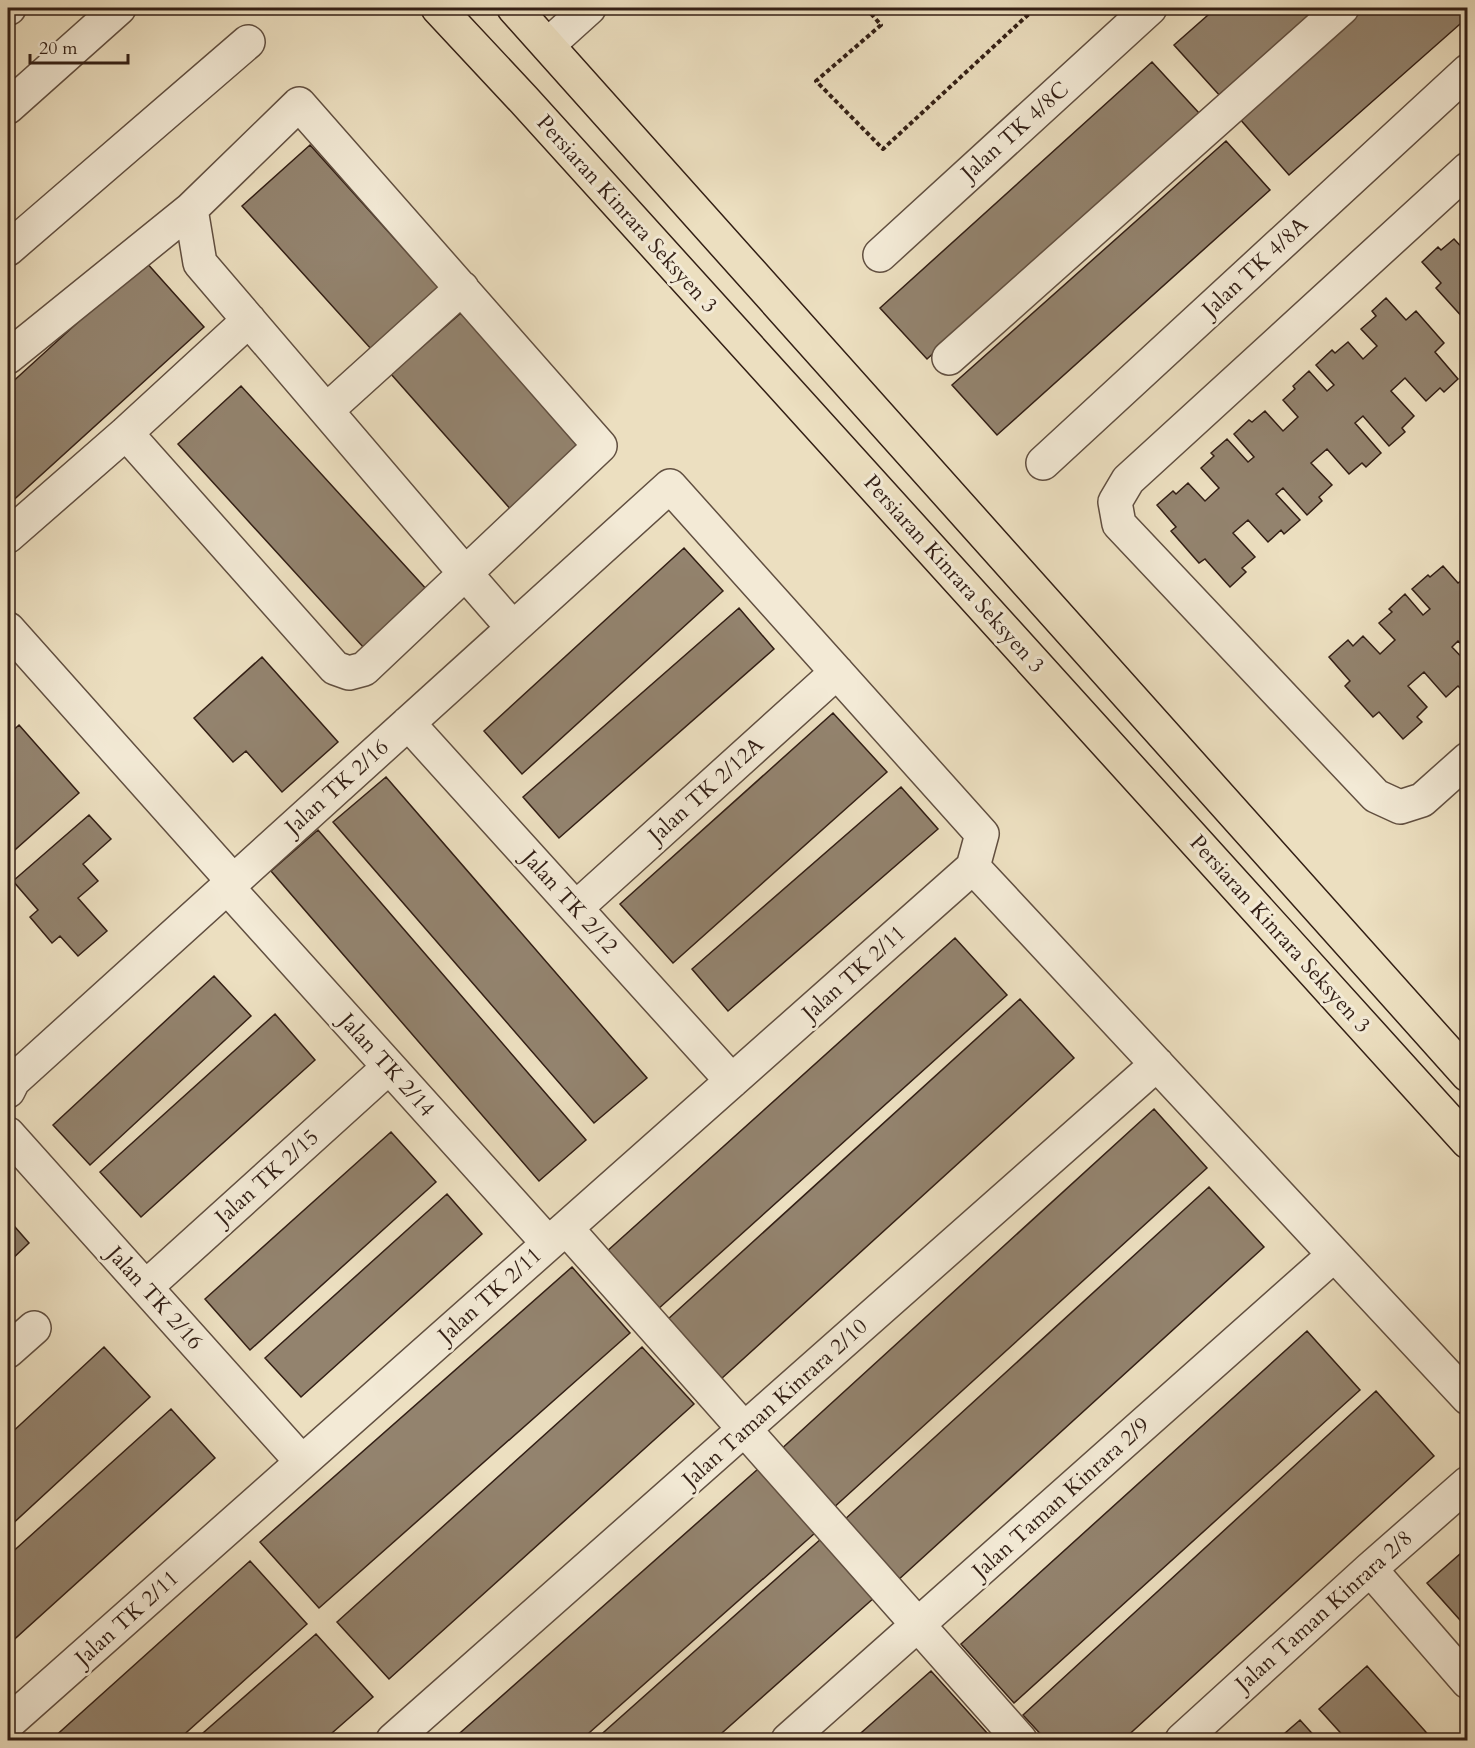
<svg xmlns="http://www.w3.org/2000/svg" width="1475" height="1748" viewBox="0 0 1475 1748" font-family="Cardo,serif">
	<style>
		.building { fill: #93836e; stroke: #331f15; stroke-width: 1.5 }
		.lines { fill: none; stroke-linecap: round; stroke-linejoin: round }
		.minor-casing { stroke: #614f40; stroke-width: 36 }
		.major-casing { stroke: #331f15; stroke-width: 36 }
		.path { stroke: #331f15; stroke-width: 4; stroke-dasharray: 4.5 3; stroke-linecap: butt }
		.minor { stroke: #f3ead6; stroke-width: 33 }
		.major { stroke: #ecdfc0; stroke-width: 33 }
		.labels { text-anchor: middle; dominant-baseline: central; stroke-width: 6; stroke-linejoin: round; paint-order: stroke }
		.street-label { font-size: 22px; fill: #331f15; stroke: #f3ead6 }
	</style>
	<rect width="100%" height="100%" fill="#ecdfc0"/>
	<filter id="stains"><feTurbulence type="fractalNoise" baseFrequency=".00333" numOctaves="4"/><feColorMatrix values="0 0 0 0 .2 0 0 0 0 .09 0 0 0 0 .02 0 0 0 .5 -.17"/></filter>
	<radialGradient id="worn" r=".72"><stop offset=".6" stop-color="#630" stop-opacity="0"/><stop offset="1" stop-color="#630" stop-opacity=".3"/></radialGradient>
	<!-- building -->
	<path class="building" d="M1216,8H1318L1221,97L1174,45Z
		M1365,8H1468V17L1289,175L1239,118Z
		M1152,62L1199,113L927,359L880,308Z
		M1226,141L1270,190L997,435L952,385Z
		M310,145L440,289L372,350L242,206Z
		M1454,239L1468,254V318L1465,320L1436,288L1441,283L1422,262L1438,247L1441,250Z
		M145,261L204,327L8,505V386Z
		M1386,298L1406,320L1416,311L1444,343L1435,352L1458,379L1444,392L1440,388L1426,401L1405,378L1391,391L1414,416L1402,428L1405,432L1389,446L1363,416L1355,423L1381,453L1366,467L1362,463L1349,474L1327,449L1311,463L1332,485L1319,497L1322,501L1307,515L1283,488L1276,494L1300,520L1284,534L1281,530L1268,542L1248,520L1233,533L1255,557L1242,568L1246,572L1230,587L1205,559L1199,563L1171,531L1176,527L1157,505L1173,491L1176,494L1188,483L1205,501L1219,488L1201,468L1214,456L1211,453L1227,439L1248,462L1254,457L1234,434L1249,420L1252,422L1265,411L1283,431L1298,417L1283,400L1295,389L1293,386L1309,371L1327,391L1334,385L1316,365L1332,350L1335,353L1348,342L1363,359L1377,346L1361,329L1376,316L1372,311Z
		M461,313L583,450L513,512L391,374Z
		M241,386L428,591L364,648L178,444Z
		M684,548L723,591L522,774L484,731Z
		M1443,566L1458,583L1468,575V651L1458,641L1452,647L1468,664V685L1462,690L1458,686L1446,697L1424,672L1408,686L1427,707L1417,717L1422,722L1403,739L1379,712L1373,717L1345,686L1350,681L1329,657L1348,640L1353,646L1363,636L1380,654L1395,640L1379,623L1392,612L1389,609L1405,594L1423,615L1430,609L1412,589L1428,575L1430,577Z
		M739,608L774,649L559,838L523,797Z
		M262,657L338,742L282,792L246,751L233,762L194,718Z
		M833,713L887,772L673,963L620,904Z
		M19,725L79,793L8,856V735Z
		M386,777L647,1078L594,1123L333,822Z
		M901,787L938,829L728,1011L692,969Z
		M89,815L111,839L83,864L98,881L78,898L107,931L78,956L60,936L52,943L30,917L38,910L13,881Z
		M318,830L586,1140L539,1181L271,871Z
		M955,938L1007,995L657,1310L605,1253Z
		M214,976L251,1016L90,1165L53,1125Z
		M1020,999L1074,1058L721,1379L667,1320Z
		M275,1014L315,1060L141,1217L100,1172Z
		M1154,1109L1207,1168L831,1510L778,1452Z
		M391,1132L436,1182L250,1350L205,1299Z
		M1209,1187L1264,1247L897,1581L843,1521Z
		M447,1194L482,1234L301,1397L265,1358Z
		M8,1219L29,1243L8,1263Z
		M572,1267L630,1333L319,1608L260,1542Z
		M1307,1331L1360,1390L1014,1703L961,1644Z
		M104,1347L150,1397L8,1528V1436Z
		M642,1347L694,1404L389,1679L337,1622Z
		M1376,1391L1434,1456L1123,1740H1046L1023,1715Z
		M171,1409L215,1458L8,1645V1556Z
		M758,1469L815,1533L581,1740H452Z
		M822,1538L875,1597L714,1740H595Z
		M1468,1547V1629L1427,1583Z
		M250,1561L307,1624L178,1740H51Z
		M316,1634L373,1697L324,1740H195Z
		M1367,1666L1433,1740H1347L1319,1709Z
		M931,1671L987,1733L979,1740H853Z
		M1300,1720L1318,1740H1277Z"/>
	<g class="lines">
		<!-- minor casing -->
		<g class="minor-casing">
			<path id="minor" d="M8,8H9
				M548,45L589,8
				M8,107L119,8
				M1468,169L1128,480L1115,502L1119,524L1376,796L1400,807L1422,800L1468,759
				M8,249L248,42
				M880,255L1150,8
				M8,357L191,209
				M949,358L1342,8
				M327,410L462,288
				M126,433L335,668L349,673L364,669L600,446L299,104L191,209L200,263L465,573L513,628
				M1043,463L1468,71
				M8,536L126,433L249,320
				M8,629L233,881
				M408,723L732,1081
				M973,867L1468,1398
				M227,887L548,1243
				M576,908L837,672
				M8,1091L13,1081L670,486L982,834L973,867
				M8,1134L302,1462
				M566,1228L1020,1740
				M146,1287L389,1067
				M8,1351L34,1328
				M1370,1569L1468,1682
				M8,1723L973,867
				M393,1740L1157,1064
				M788,1740L1334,1255
				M1182,1740L1370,1569L1468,1483"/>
		</g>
		<!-- major casing -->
		<g class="major-casing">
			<path id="major" d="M438,8L524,100L1468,1142
				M514,8L1468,1075"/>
		</g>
		<!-- path -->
		<path class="path" d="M866,8L881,25L816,81L883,149L1031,12L1027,8"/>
		<!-- minor -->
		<use href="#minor" class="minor"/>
		<!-- major -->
		<use href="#major" class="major"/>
	</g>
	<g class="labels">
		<!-- street labels -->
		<g class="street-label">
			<text transform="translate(1015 131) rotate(-42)">Jalan TK 4/8C</text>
			<text transform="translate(627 214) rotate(48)">Persiaran Kinrara Seksyen 3</text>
			<text transform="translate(1255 267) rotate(-43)">Jalan TK 4/8A</text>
			<text transform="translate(954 574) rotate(48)">Persiaran Kinrara Seksyen 3</text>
			<text transform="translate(337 787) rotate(-42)">Jalan TK 2/16</text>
			<text transform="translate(706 790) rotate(-42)">Jalan TK 2/12A</text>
			<text transform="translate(570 902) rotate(48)">Jalan TK 2/12</text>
			<text transform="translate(1280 934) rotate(48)">Persiaran Kinrara Seksyen 3</text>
			<text transform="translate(854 973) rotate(-42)">Jalan TK 2/11</text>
			<text transform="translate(387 1065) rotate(48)">Jalan TK 2/14</text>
			<text transform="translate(267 1177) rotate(-42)">Jalan TK 2/15</text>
			<text transform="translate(490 1295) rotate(-42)">Jalan TK 2/11</text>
			<text transform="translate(155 1298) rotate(48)">Jalan TK 2/16</text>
			<text transform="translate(775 1403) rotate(-42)">Jalan Taman Kinrara 2/10</text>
			<text transform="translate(1061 1498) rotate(-42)">Jalan Taman Kinrara 2/9</text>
			<text transform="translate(1324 1611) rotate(-42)">Jalan Taman Kinrara 2/8</text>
			<text transform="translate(127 1618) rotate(-42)">Jalan TK 2/11</text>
		</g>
	</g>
	<!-- margin -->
	<rect width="1475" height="1748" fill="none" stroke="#ecdfc0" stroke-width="30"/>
	<rect x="9" y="9" width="1457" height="1730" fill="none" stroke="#331f15" stroke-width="3"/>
	<rect x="15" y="15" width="1445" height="1718" fill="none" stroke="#331f15" stroke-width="1.5"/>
	<!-- scale -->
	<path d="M30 54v9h98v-9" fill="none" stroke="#331f15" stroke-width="3"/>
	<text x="39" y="54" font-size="18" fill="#331f15" stroke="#f3ead6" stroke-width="4.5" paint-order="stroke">20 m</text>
	<rect width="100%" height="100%" filter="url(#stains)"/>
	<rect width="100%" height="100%" fill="url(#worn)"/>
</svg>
